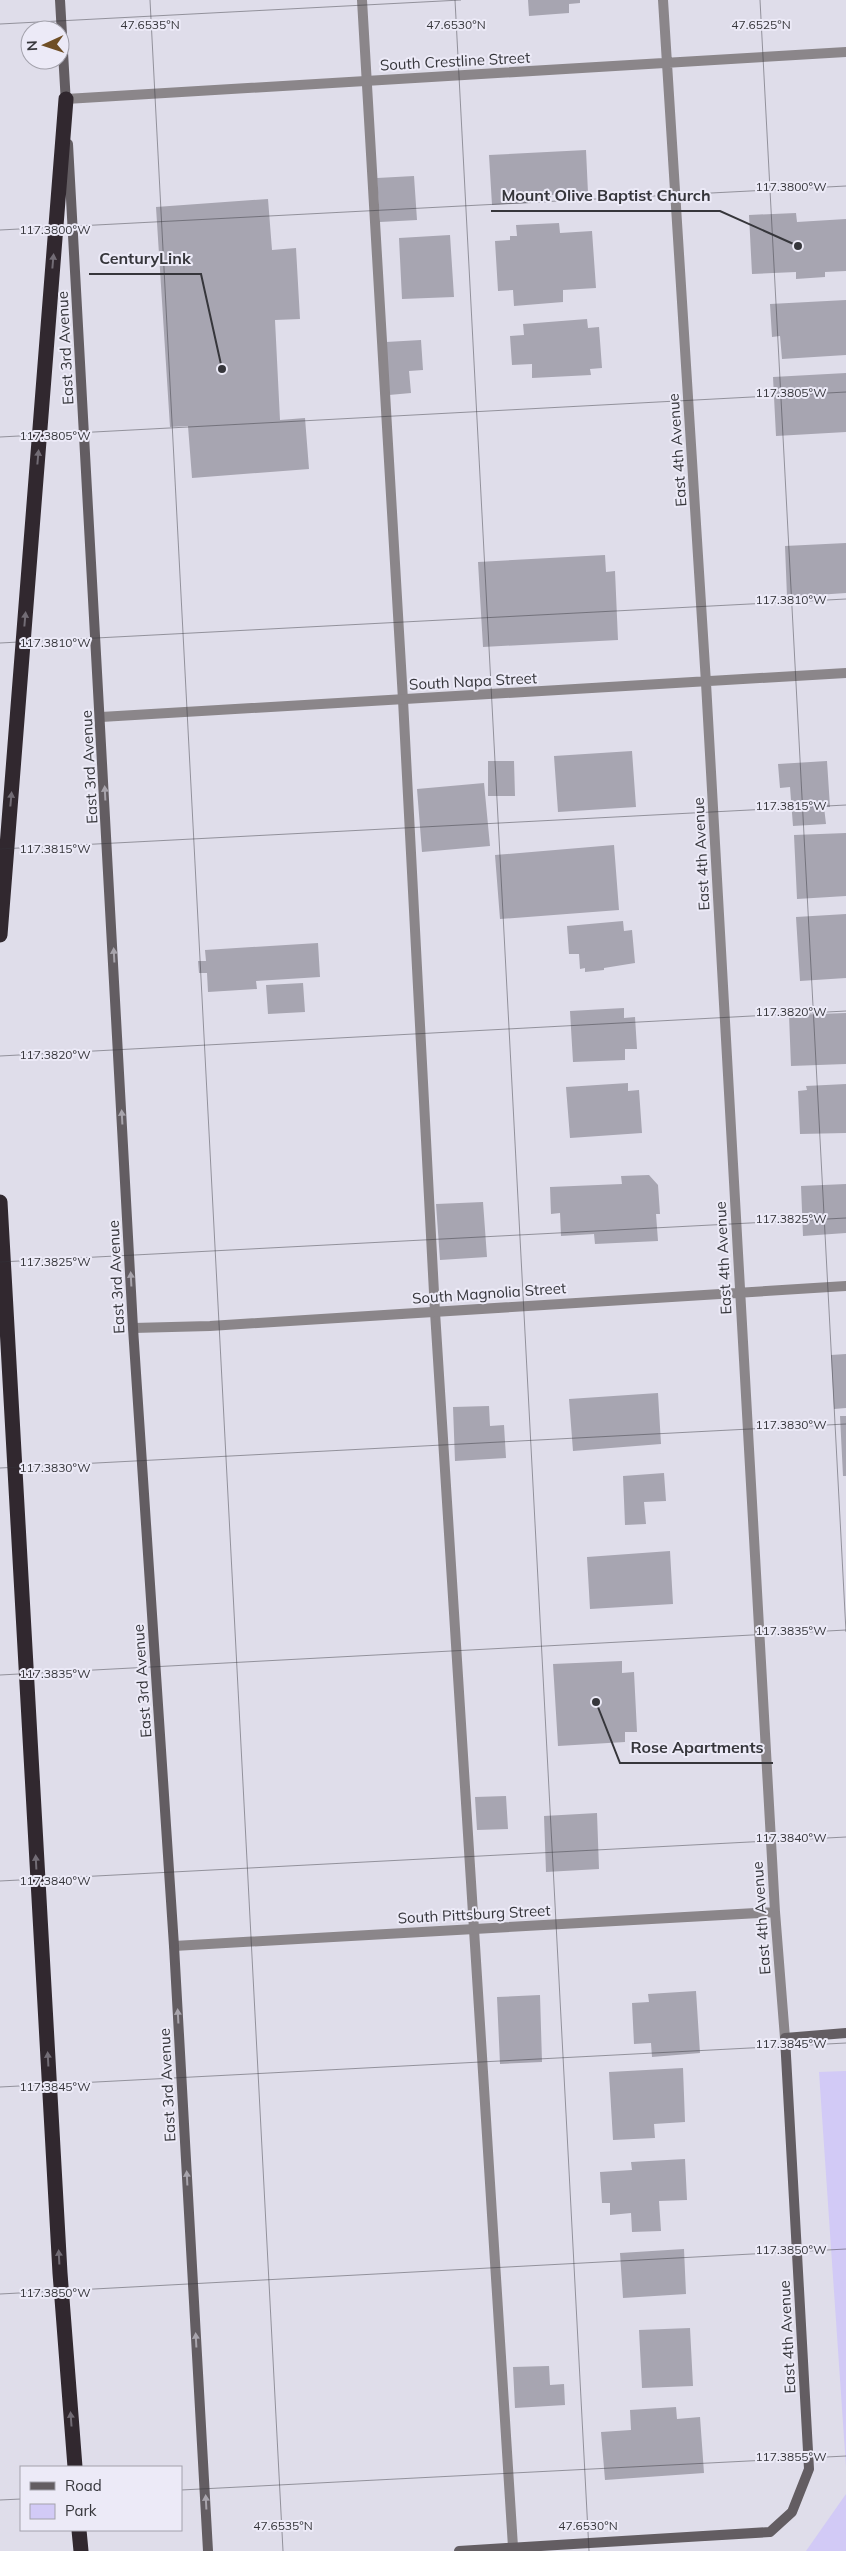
<svg xmlns="http://www.w3.org/2000/svg" width="846" height="2551" viewBox="0 0 846 2551" font-family="Mulish,sans-serif">
	<style>
		.green { fill: #d2caf6 }
		.building { fill: #a7a5b1 }
		.lines { fill: none; stroke-linecap: round; stroke-linejoin: round }
		.lane { stroke: #8b868a; stroke-width: 10 }
		.street { stroke: #8b868a; stroke-width: 10 }
		.secondary { stroke: #635d62; stroke-width: 10 }
		.highway { stroke: #31282f; stroke-width: 15 }
		.oneway { fill: #726c75 }
		.oneway2 { fill: #a8a4ac }
		.ticks { fill: none; stroke: #36363b; stroke-width: 1; stroke-opacity: 0.45 }
		.labels { text-anchor: middle; dominant-baseline: central; stroke-width: 4; stroke-linejoin: round; paint-order: stroke }
		.street-label { font-size: 15px; fill: #36363b; stroke: #eceaf7 }
		.ticks-label { font-size: 12px; text-anchor: middle; fill: #36363b; stroke: #eceaf7; stroke-width: 4; stroke-linejoin: round; paint-order: stroke }
		.leader { fill: none; stroke: #36363b; stroke-width: 2 }
		.callout-dot { fill: #36363b; stroke: #eceaf7; stroke-width: 2 }
		.callout-label { font-size: 16px; text-anchor: middle; font-weight: bold; fill: #36363b; stroke: #eceaf7; stroke-width: 4; stroke-linejoin: round; paint-order: stroke }
	</style>
	<rect width="100%" height="100%" fill="#dfddea"/>
	<!-- green -->
	<path class="green" d="M846,2071V2467L819,2072Z
		M846,2494V2551H806Z"/>
	<!-- building -->
	<path class="building" d="M528,0H580V3L569,4V13L529,16Z
		M586,150L588,193L551,195V202L492,205L489,155Z
		M414,176L417,220L380,222L377,178Z
		M268,199L272,250L296,248L300,319L275,320L280,420L305,418L309,469L192,478L188,426L170,427L156,207Z
		M796,213L797,222L846,219V271L825,272V277L796,279V272L752,274L749,215Z
		M559,223L560,233L592,231L596,288L563,290V302L514,306L513,290L498,291L495,241L510,240V236H517L516,225Z
		M450,235L454,297L402,299L399,238Z
		M846,300V355L782,359L780,336L772,337L770,304Z
		M587,319L588,328L599,327L602,368L590,369L591,375L532,378V364L512,365L510,336L524,335L523,324Z
		M421,340L423,370L409,371L411,393L389,395L386,342Z
		M846,373V432L776,436L773,377Z
		M846,543V593L787,597L785,546Z
		M605,555L606,572L615,571L618,640L483,647L478,562Z
		M632,751L636,807L558,812L554,756Z
		M488,761H514L515,796H488Z
		M827,761L830,807H824L826,824L793,826L790,787L780,788L778,764Z
		M484,783L490,846L422,852L417,789Z
		M846,833V896L797,899L794,835Z
		M614,845L619,910L500,919L495,855Z
		M846,914V978L800,981L796,917Z
		M623,921L624,931L632,930L635,963L604,968V970L585,972V968L580,969L579,954H569L567,926Z
		M318,943L320,977L256,981L257,989L208,992L207,973H199L198,961H206L205,950Z
		M303,983L305,1012L268,1014L266,985Z
		M624,1008V1018L635,1017L637,1049H625V1060L573,1062L570,1011Z
		M846,1013V1064L791,1066L789,1015Z
		M628,1083V1091L639,1090L642,1133L570,1138L566,1087Z
		M846,1084V1133L800,1134L798,1091L807,1090L806,1086Z
		M649,1175L658,1185L660,1214H656L658,1241L595,1244L594,1234L561,1236L560,1213L551,1214L550,1187L622,1184L621,1176Z
		M846,1184V1233L803,1236L801,1186Z
		M483,1202L487,1257L440,1260L436,1204Z
		M846,1354V1408L834,1409L831,1355Z
		M658,1393L661,1444L573,1451L569,1399Z
		M489,1406L490,1426L504,1425L506,1458L455,1461L453,1407Z
		M840,1416H846V1476H843Z
		M664,1473L666,1501L644,1502L646,1524L625,1525L623,1476Z
		M670,1551L673,1604L590,1609L587,1557Z
		M622,1661V1673L634,1672L637,1732H625V1742L558,1746L553,1664Z
		M506,1796L508,1829L477,1830L475,1797Z
		M597,1813L599,1869L546,1872L544,1816Z
		M696,1991L700,2053L652,2057L651,2043L634,2044L632,2003L649,2002L648,1994Z
		M540,1995L542,2062L500,2064L497,1997Z
		M683,2068L685,2122L654,2124L655,2138L613,2140L609,2072Z
		M685,2159L687,2200L659,2201L661,2231L632,2232L631,2213L610,2215V2203H602L600,2172L632,2170L631,2162Z
		M684,2249L686,2294L623,2298L620,2253Z
		M690,2328L693,2386L642,2388L639,2330Z
		M549,2366L550,2385L564,2384L565,2405L515,2408L513,2367Z
		M676,2407L677,2419L700,2417L704,2473L605,2480L601,2432L631,2430L630,2410Z"/>
	<g class="lines">
		<!-- lane -->
		<path class="lane" d="M362,0L403,700L435,1312L513,2547"/>
		<!-- street -->
		<path class="street" d="M663,0L706,683L775,1912L785,2038
			M66,99L846,52
			M101,717L846,673
			M133,1328L210,1326L846,1286
			M174,1946L775,1912"/>
		<!-- secondary -->
		<path class="secondary" d="M60,0L66,104
			M68,144L133,1328L174,1946L208,2551
			M459,2551L770,2532L792,2512L809,2469L785,2038L846,2033"/>
		<!-- highway -->
		<path class="highway" d="M0,935L66,99
			M0,1202L60,2273L75,2467
			M79,2530L81,2551"/>
	</g>
	<!-- one-way arrows -->
	<defs><path id="oneway-solid" d="M-6-.8H1V-3.2L6.5 0L1 3.2V.8H-6Z" transform="scale(1.25)"/></defs>
	<g class="oneway">
		<use href="#oneway-solid" transform="translate(53 261) rotate(-85)"/>
		<use href="#oneway-solid" transform="translate(38 457) rotate(-85)"/>
		<use href="#oneway-solid" transform="translate(25 619) rotate(-85)"/>
		<use href="#oneway-solid" transform="translate(11 799) rotate(-85)"/>
		<use href="#oneway-solid" transform="translate(36 1862) rotate(-93)"/>
		<use href="#oneway-solid" transform="translate(48 2059) rotate(-93)"/>
		<use href="#oneway-solid" transform="translate(59 2257) rotate(-93)"/>
		<use href="#oneway-solid" transform="translate(71 2419) rotate(-94)"/>
	</g>
	<g class="oneway2">
		<use href="#oneway-solid" transform="translate(105 793) rotate(-93)"/>
		<use href="#oneway-solid" transform="translate(114 955) rotate(-93)"/>
		<use href="#oneway-solid" transform="translate(122 1117) rotate(-93)"/>
		<use href="#oneway-solid" transform="translate(131 1279) rotate(-93)"/>
		<use href="#oneway-solid" transform="translate(178 2016) rotate(-93)"/>
		<use href="#oneway-solid" transform="translate(187 2178) rotate(-93)"/>
		<use href="#oneway-solid" transform="translate(196 2340) rotate(-93)"/>
		<use href="#oneway-solid" transform="translate(206 2502) rotate(-93)"/>
	</g>
	<!-- ticks -->
	<path class="ticks" d="M150,0L283,2551M455,0L589,2551M760,0L846,1632M0,24L461,0M0,230L846,186M0,437L846,392M0,643L846,599M0,849L846,805M0,1056L846,1011M0,1262L846,1218M0,1468L846,1424M0,1675L846,1630M0,1881L846,1837M0,2087L846,2043M0,2294L846,2249M181,2490L846,2456M0,2500L21,2499"/>
	<g class="labels">
		<!-- street labels -->
		<g class="street-label">
			<text transform="translate(455 61) rotate(-3)">South Crestline Street</text>
			<text transform="translate(65 348) rotate(-93)">East 3rd Avenue</text>
			<text transform="translate(677 450) rotate(-94)">East 4th Avenue</text>
			<text transform="translate(473 681) rotate(-3)">South Napa Street</text>
			<text transform="translate(89 767) rotate(-93)">East 3rd Avenue</text>
			<text transform="translate(701 854) rotate(-93)">East 4th Avenue</text>
			<text transform="translate(723 1258) rotate(-93)">East 4th Avenue</text>
			<text transform="translate(116 1277) rotate(-93)">East 3rd Avenue</text>
			<text transform="translate(489 1293) rotate(-4)">South Magnolia Street</text>
			<text transform="translate(142 1681) rotate(-94)">East 3rd Avenue</text>
			<text transform="translate(474 1914) rotate(-3)">South Pittsburg Street</text>
			<text transform="translate(761 1918) rotate(-94)">East 4th Avenue</text>
			<text transform="translate(167 2085) rotate(-93)">East 3rd Avenue</text>
			<text transform="translate(787 2337) rotate(-93)">East 4th Avenue</text>
		</g>
	</g>
	<g class="ticks-label">
		<text x="150" y="29">47.6535°N</text>
		<text x="456" y="29">47.6530°N</text>
		<text x="761" y="29">47.6525°N</text>
		<text x="791" y="191">117.3800°W</text>
		<text x="55" y="234">117.3800°W</text>
		<text x="791" y="397">117.3805°W</text>
		<text x="55" y="440">117.3805°W</text>
		<text x="791" y="604">117.3810°W</text>
		<text x="55" y="647">117.3810°W</text>
		<text x="791" y="810">117.3815°W</text>
		<text x="55" y="853">117.3815°W</text>
		<text x="791" y="1016">117.3820°W</text>
		<text x="55" y="1059">117.3820°W</text>
		<text x="791" y="1223">117.3825°W</text>
		<text x="55" y="1266">117.3825°W</text>
		<text x="791" y="1429">117.3830°W</text>
		<text x="55" y="1472">117.3830°W</text>
		<text x="791" y="1635">117.3835°W</text>
		<text x="55" y="1678">117.3835°W</text>
		<text x="791" y="1842">117.3840°W</text>
		<text x="55" y="1885">117.3840°W</text>
		<text x="791" y="2048">117.3845°W</text>
		<text x="55" y="2091">117.3845°W</text>
		<text x="791" y="2254">117.3850°W</text>
		<text x="55" y="2297">117.3850°W</text>
		<text x="791" y="2461">117.3855°W</text>
		<text x="283" y="2530">47.6535°N</text>
		<text x="588" y="2530">47.6530°N</text>
	</g>
	<!-- callouts -->
	<path class="leader" d="M798 246L720 211H491M222 369L201 274H89M596 1702L620 1763H773"/>
	<g class="callout-dot">
		<circle cx="798" cy="246" r="5"/>
		<circle cx="222" cy="369" r="5"/>
		<circle cx="596" cy="1702" r="5"/>
	</g>
	<g class="callout-label">
		<text x="606" y="201">Mount Olive Baptist Church</text>
		<text x="145" y="264">CenturyLink</text>
		<text x="697" y="1753">Rose Apartments</text>
	</g>
	<!-- legend -->
	<rect x="20" y="2466" width="162" height="65" fill="#eceaf7" stroke="#a3a2ac"/>
	<rect x="30" y="2482" width="25" height="8" fill="#635d62" stroke="#a3a2ac"/>
	<text x="65" y="2491" font-size="15" fill="#36363b">Road</text>
	<rect x="30" y="2504" width="25" height="15" fill="#d2caf6" stroke="#a3a2ac"/>
	<text x="65" y="2516" font-size="15" fill="#36363b">Park</text>
	<!-- north arrow -->
	<g transform="translate(45 45) rotate(267)"><circle r="24" fill="#eceaf7" stroke="#a3a2ac"/>
	<path d="M0-4L9 19L0 12L-9 19Z" fill="#6f4e25"/>
	<text y="-8" font-size="14" font-weight="bold" text-anchor="middle" fill="#36363b">N</text>
	</g>
</svg>
